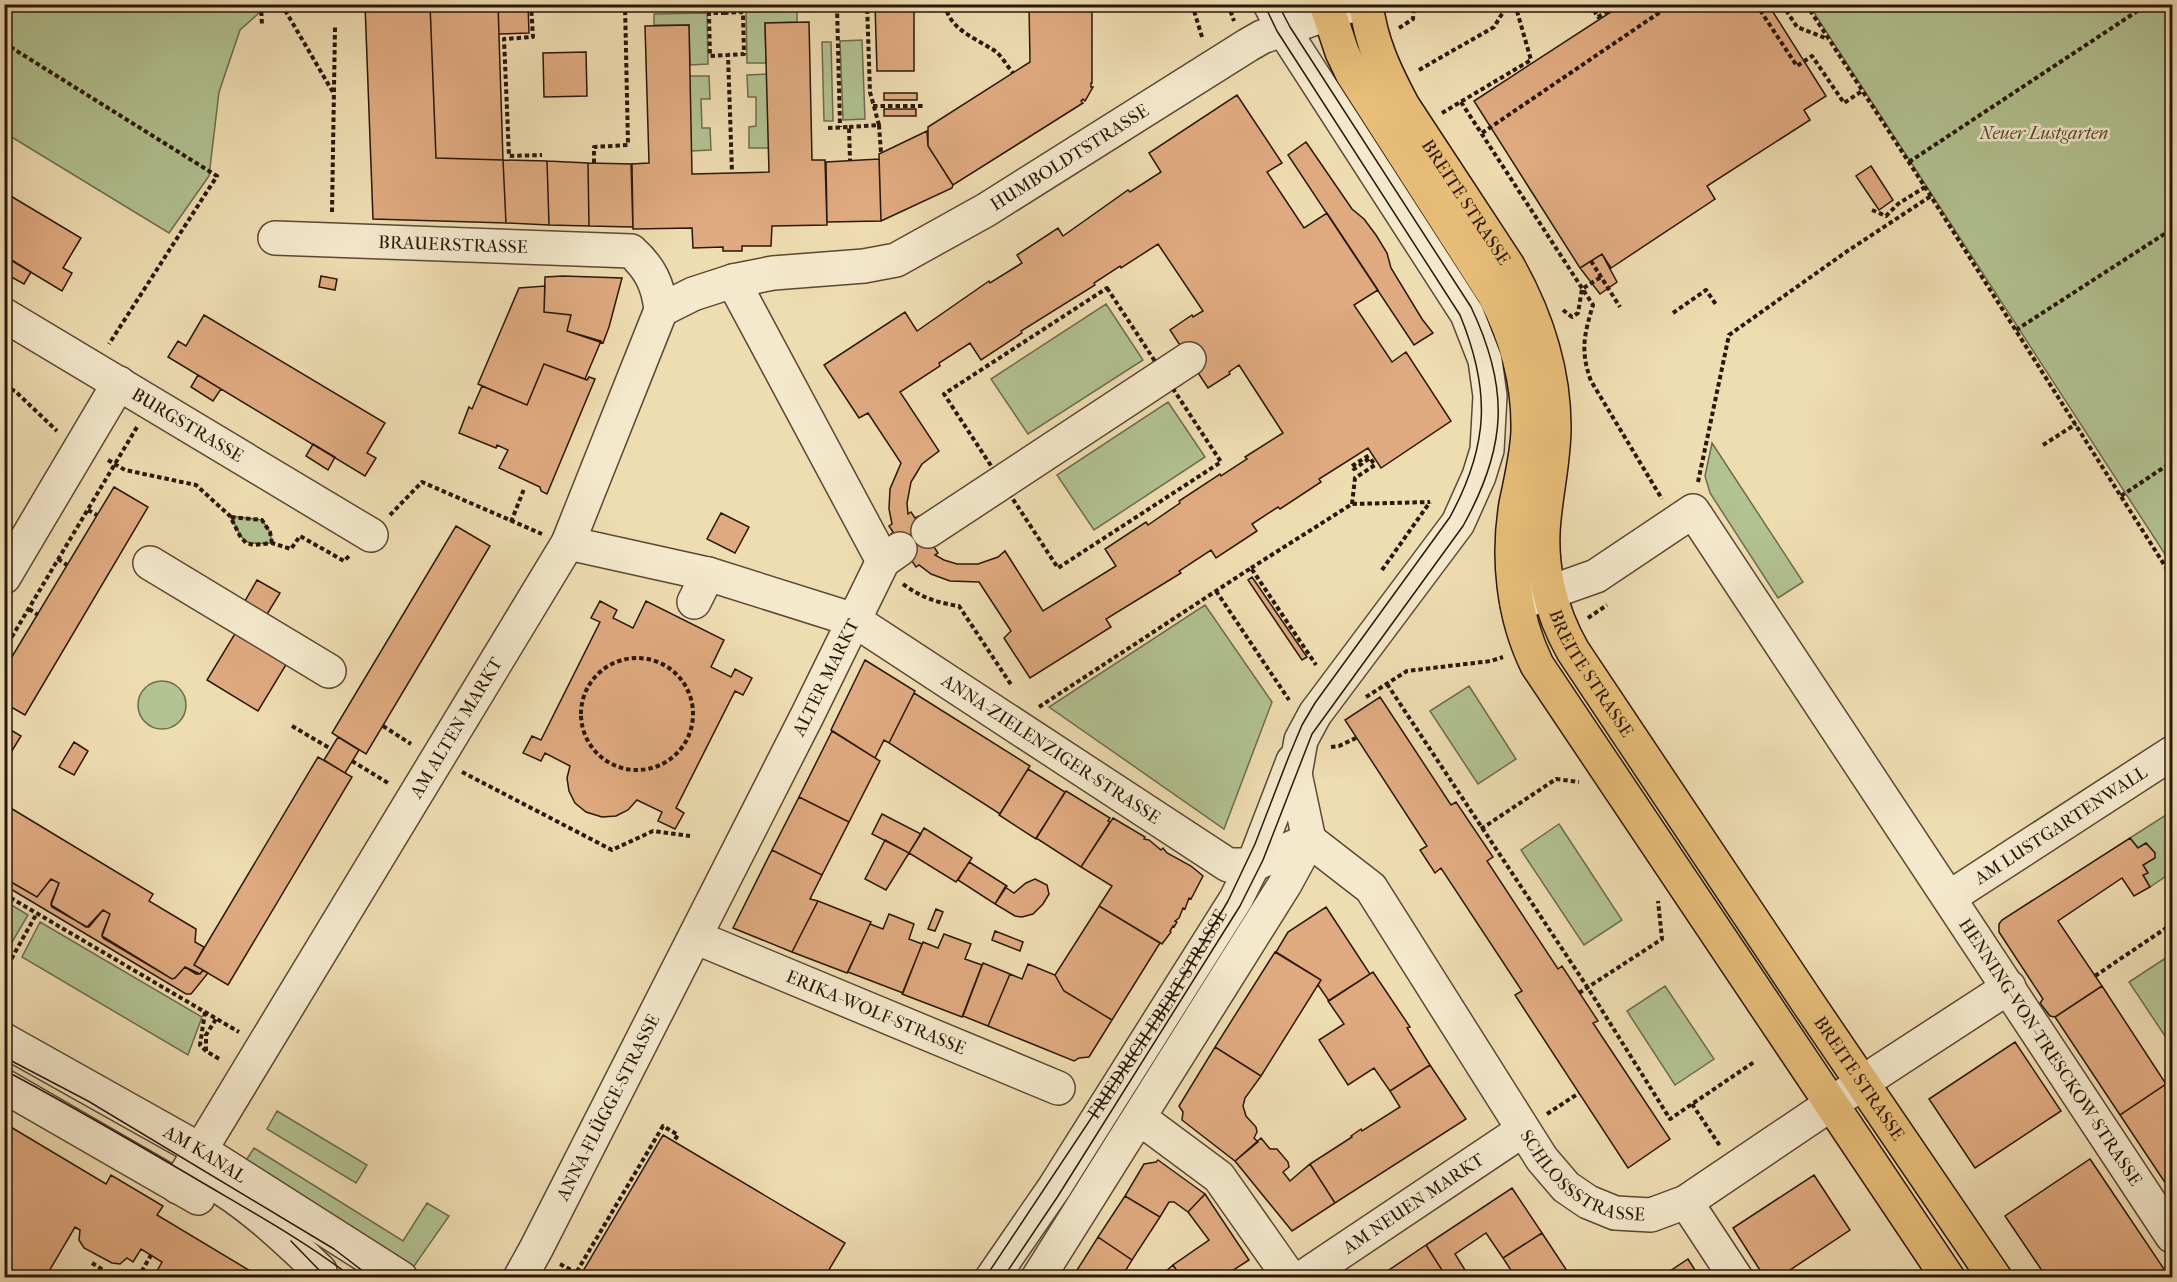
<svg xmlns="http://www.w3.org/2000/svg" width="2177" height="1282" viewBox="0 0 2177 1282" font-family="'IM FELL French Canon',serif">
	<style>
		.green { fill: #b2c291; stroke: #6e6c4e; stroke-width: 1.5 }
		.building { fill: #e0aa80; stroke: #2a170a; stroke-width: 1.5; fill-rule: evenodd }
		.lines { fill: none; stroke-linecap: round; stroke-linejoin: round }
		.minor-casing { stroke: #5b4834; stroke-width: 36 }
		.major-casing { stroke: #2a170a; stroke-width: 36 }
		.path { stroke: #2a170a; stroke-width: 4; stroke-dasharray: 4.5 3; stroke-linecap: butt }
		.minor { stroke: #f5e9cd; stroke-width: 33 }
		.major { stroke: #e8be79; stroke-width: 33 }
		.tram { stroke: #2a170a; stroke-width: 1.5 }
		.labels { text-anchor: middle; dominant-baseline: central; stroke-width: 5; stroke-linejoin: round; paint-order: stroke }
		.park-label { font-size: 18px; font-style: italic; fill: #534a32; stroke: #f5e9cd }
		.street-label { font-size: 18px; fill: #2a170a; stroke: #f5e9cd }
	</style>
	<rect width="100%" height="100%" fill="#efddb2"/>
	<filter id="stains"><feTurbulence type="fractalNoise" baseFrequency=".00333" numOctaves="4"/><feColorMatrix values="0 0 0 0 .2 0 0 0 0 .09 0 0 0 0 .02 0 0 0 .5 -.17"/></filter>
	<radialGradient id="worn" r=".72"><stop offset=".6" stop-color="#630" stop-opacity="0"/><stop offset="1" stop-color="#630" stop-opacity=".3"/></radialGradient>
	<!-- green -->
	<path class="green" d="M4,5H268L240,30L219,92L209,176L169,233L5,133Z
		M1809,5H2172V565Z
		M797,11V22L765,23L766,63H747L746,12Z
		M707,13L708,64L690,65L689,25H654V14Z
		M862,40L865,119L843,120L840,41Z
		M822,42H831L833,121H824Z
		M767,74L769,148H749V127L756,126V97H748L747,75Z
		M689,76H709L710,99H701L702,128H710L711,150L691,151Z
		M1106,304L1143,360L1028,434L991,379Z
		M1168,402L1205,457L1094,530L1057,475Z
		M1712,443L1803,582L1778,598L1710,493L1705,476Z
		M230,516L262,520L270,532L272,543C240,545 245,542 230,516Z
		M1205,605L1272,702L1224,829L1049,707Z
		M138 705a24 24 0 1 1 48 0a24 24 0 1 1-48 0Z
		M1469,686L1516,759L1478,784L1430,711Z
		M2172,811V872L2150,887L2143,875L2148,873L2143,865L2154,858L2155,853L2146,843L2138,848L2130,838Z
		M1559,824L1622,920L1584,945L1521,850Z
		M5,901L28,915L8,949L5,948Z
		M40,922L202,1017L188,1055L22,957Z
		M2172,954V1044L2171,1045L2129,982Z
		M1665,986L1714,1059L1675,1085L1627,1011Z
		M277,1111L367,1165L356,1183L267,1129Z
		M254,1148L403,1241L427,1203L449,1216L412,1269L243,1165Z"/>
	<!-- building -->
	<path class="building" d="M365,4H430L436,158L503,160L506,223L373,219Z
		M430,4H498L503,160L436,158Z
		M498,4H528L529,33L499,34Z
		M585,4H621V10H586Z
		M875,4H914V71H877Z
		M1029,4H1092V83H1091V87H1093L1085,101L1083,99L1081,101L1083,103L953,185L928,146V127L1030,62Z
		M1623,4H1768L1826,96L1804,110L1810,120L1707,186L1715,199L1611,268L1602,254L1580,268L1474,101Z
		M809,22L812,160H825L827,225L772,226L771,246H742V251H723V247L693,248L692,228L633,229L631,164L649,163L645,26L689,25L692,174L769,172L765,23Z
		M586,52L587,96L544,97L543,53Z
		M884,93H917V100H884Z
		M1237,95L1282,163L1267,172L1304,228L1327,213L1378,290L1354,305L1392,362L1406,352L1451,421L1381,468L1368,448L1319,479L1321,482L1280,509L1278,507L1252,524L1257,531L1216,558L1211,550L1179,571L1181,573L1106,619L1111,627L1030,678L1004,638L1011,631L979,582L950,581L931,574L919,565L916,567L912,561L909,563L890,535L893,532L889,526L892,524L889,509L890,489L901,463L868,413L859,418L824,365L905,312L917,331L989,281L990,283L1022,263L1017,255L1058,228L1063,236L1128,190L1130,192L1161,172L1149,153ZM1158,244L1203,311L1193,317L1192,315L1170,330L1208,388L1230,374L1229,372L1239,365L1283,433L1245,457L1247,459L1221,476L1220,474L1179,501L1180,503L1148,525L1146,522L1105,549L1116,566L1043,611L1005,551L998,557L978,564H957L944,560L935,555L938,553L934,547L937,545L919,516L915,518L911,512L908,514L907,503L911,482L922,464L939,451L900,392L940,366L939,363L970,343L981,360L1022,333L1021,331L1095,285L1094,283L1120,266L1121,268Z
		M884,109H916V116H884Z
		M927,131L928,146L953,185L952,188L881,221L879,154Z
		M1306,142L1352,209L1364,219L1376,235L1387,253L1391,268L1422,319L1433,333L1414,345L1288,155Z
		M879,159L881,221L827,222L826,162Z
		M503,160L547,161L549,225L506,223Z
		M547,161L588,163L589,226L549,225Z
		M588,163L632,164L633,227L589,226Z
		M1871,166L1893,200L1879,210L1856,176Z
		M4,192L81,238L63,268L72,273L62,291L4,256Z
		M1602,254L1617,282L1600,294L1580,268Z
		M10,259L31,272L24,284L4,273V267Z
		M321,276L337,279L335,290L319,287Z
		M563,276L622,278L609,327L603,343L567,331L571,315L544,312L545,277Z
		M545,286L544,312L571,315L567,331L601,341L585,379L544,364L527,405L478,384L519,288Z
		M204,315L385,423L367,453L376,458L365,476L168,357L178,341L186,346Z
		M544,364L587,380L589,377L595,379L547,494L541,491L540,487L499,468L508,450L497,445L496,448L459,433L469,407L472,409L482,386L527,405Z
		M198,375L221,389L213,401L191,387Z
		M313,444L335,457L328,470L306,456Z
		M114,487L148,507L25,715L4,703V670Z
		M721,513L749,527L735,553L707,539Z
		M456,526L490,546L366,754L332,733Z
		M1252,577L1307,657L1302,660L1248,580Z
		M257,580L280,593L263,621L241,608Z
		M600,601L617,610L613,618L633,628L646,601L724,640L711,667L731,677L735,669L752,678L743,695L735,691L676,808L684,813L675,829L658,821L662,812L637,800L628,810L616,816L602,817L586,812L575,803L569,791L567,778L570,766L545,753L541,761L523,753L532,736L541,740L600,622L591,618Z
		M236,632L287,663L258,711L207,680Z
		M865,660L915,691L889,743L884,740L875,758L831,730Z
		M914,693L1030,766L1000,814L889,743Z
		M1380,697L1451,805L1456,802L1493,857L1487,861L1558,969L1562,966L1598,1021L1593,1023L1670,1139L1628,1168L1515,995L1522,991L1441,868L1435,873L1420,850L1427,846L1345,720Z
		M4,726L21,736L4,764Z
		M832,731L880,761L849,822L799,797Z
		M338,737L359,750L345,773L324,760Z
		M74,742L88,751L74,775L59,767Z
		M318,757L352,777L228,985L194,965Z
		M1028,769L1065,792L1036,839L999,815Z
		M1066,791L1110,818L1108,821L1110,822L1081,867L1036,838Z
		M799,797L849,822L822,875L772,850Z
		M4,804L153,894L149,901L196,929L195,942L204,947L194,965L203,970L200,974L185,967L175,978L172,979L103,938L102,934L110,914L103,910L87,927L52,907L51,903L59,883L51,879L37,897L4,878V859L7,852L4,851Z
		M882,814L921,834L909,853L872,834Z
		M1113,818L1145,837L1144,839L1149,840L1161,850L1163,848L1167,853L1191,866L1203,876L1191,899L1189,898L1185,909L1183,908L1179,918L1175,921L1177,922L1174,927L1173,926L1170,931L1171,932L1162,944L1099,906L1112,886L1081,867Z
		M924,828L972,858L956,882L909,853Z
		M2130,838L2138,848L2146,843L2155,853V858L2143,865L2148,873L2143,875L2150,887L2134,896L2122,878L2058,921L2102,986L2055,1017L2050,1016L2040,1003L2043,999L1999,932V924L2002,920Z
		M885,840L909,853L886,890L865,879Z
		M772,850L822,875L810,899L818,901L792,952L733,928Z
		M969,862L1007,886L995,904L958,880Z
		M4,878L37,897L51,879L59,883L51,905L86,927H89L103,910L110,914L102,936L172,979L175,978L185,967L196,974H200L203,970L208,973L191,994H186L4,885Z
		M1035,879L1047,885L1049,894L1043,904L1033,914L1022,917L1015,916L995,904L1005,887L1014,893L1026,883Z
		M818,901L871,922L847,973L792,952Z
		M1099,906L1160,943L1112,1020L1064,991L1055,975Z
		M1326,907L1370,974L1329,1001L1318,985L1321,980L1276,952L1288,932Z
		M936,909L943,912L935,931L928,929Z
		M889,914L914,924L909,939L922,944L903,993L848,972L870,924L883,929Z
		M995,931L1023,942L1020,951L992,940Z
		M944,934L971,944L965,959L982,965L962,1017L902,994L923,942L938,948Z
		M1275,952L1321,980L1261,1076L1215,1047Z
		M983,963L1010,974L988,1026L963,1016Z
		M1028,964L1055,975L1064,991L1112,1020L1089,1057L1079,1058L1074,1061L988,1026L1010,974L1022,979Z
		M1373,972L1410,1027L1407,1028L1430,1065L1390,1091L1374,1068L1348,1085L1319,1040L1344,1024L1328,1001Z
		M2102,986L2166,1084L2120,1115L2055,1017Z
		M2015,1042L2061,1111L1975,1168L1929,1099Z
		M1215,1047L1261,1076L1245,1098L1243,1106L1246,1116L1256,1127L1257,1132L1254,1138L1258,1142L1235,1161L1182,1120L1183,1112L1179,1106Z
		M1430,1065L1466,1119L1335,1203L1310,1164L1352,1137L1351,1136L1361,1129L1362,1131L1400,1107L1390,1091Z
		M2166,1084L2172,1094V1193L2120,1115Z
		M4,1123L106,1184L111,1175L163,1206L157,1215L262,1278H153L162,1262L141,1249L133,1262L127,1258L120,1264L112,1263L84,1248L79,1240L80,1230L75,1227L45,1278H4Z
		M663,1135L845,1243L824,1278H579Z
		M1261,1138L1270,1149H1277L1288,1162L1289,1167L1283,1172L1290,1181L1310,1164L1335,1203L1292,1231L1235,1161Z
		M2090,1159L2170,1278H2047L2005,1216Z
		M1158,1160L1205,1194L1188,1212L1174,1202H1169L1160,1217L1125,1196L1144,1164L1156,1162Z
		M1814,1175L1850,1230L1778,1278H1765L1733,1228Z
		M1512,1188L1542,1233L1503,1258L1486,1233L1455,1254L1470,1278H1447L1426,1245Z
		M1205,1194L1249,1260L1221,1278H1182L1173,1265L1209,1240L1188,1212Z
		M1125,1196L1160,1217L1132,1260L1098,1237Z
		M1542,1233L1569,1274L1565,1278H1516L1503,1258Z
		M1098,1237L1132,1260L1121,1278H1072Z
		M1426,1245L1447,1278H1385L1383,1274Z
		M1688,1259L1700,1278H1661V1277Z
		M1173,1265L1182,1278H1158Z"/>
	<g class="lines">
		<!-- minor casing -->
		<g class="minor-casing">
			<g id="minor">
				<path d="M1270,4L1283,29L1467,314L1485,360L1490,396L1487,450L1479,476L1458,523L1315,714L1301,740L1295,774L1309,840"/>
				<path d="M733,281L883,561"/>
				<path id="s1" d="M661,310L693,294L733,281L773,273L864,266L896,260L986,210L1248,45L1262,37L1355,4"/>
				<path id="s2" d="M4,315L371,535"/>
				<path d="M928,531L1189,359"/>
				<path id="s3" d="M568,543L708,574L854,620L1228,865H1253L1309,840"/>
				<path d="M150,563L329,671"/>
				<path d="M4,577L119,383"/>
				<path d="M694,602L708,574"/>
				<path id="s4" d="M1517,604L1596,576L1693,511L2172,1236"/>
				<path id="s5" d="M1309,840L1371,888L1542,1159L1566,1187L1588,1202L1615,1213L1651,1215L1686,1202L1880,1071L2009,987"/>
				<path id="s6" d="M1950,897L2172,753"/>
				<path id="s7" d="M695,937L1058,1088"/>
				<path id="s8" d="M4,1040L200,1150L401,1278"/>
				<path d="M4,1086L198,1198"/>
				<path d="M1138,1121L1153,1128L1219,1177L1290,1278"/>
				<path d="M208,1180C250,1204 285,1238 320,1271"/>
				<path id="s9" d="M178,1187L568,543L661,310C658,284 650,268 631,251L275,238"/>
				<path d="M1686,1202L1736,1278"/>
				<path id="s10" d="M520,1278L536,1249L808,714L883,561L900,549"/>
				<path d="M992,1278L1054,1188L1236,899L1253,865L1293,761"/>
				<path d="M1038,1278L1285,884L1309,840"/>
				<path id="s11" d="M1302,1278L1523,1130"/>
			</g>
		</g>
		<!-- major casing -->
		<g class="major-casing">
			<g id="major">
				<path d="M1326,4L1342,52L1352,73L1494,294C1516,336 1529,384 1528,431C1527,456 1521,480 1516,504C1507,558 1513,616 1537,665L1948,1278"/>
				<path id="s12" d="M1366,4C1371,43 1385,72 1403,106L1508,266C1536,316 1554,369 1554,427C1554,458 1547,488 1544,519C1539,564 1550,611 1573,651L1808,1003L1995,1278"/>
			</g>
		</g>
		<!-- path -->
		<path class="path" d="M261,4L262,26
			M283,4L282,5L334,94
			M531,4L533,37L504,39L509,156L542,155
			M724,4V13H709L710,56L728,55L732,172
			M945,4C949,30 976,38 995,51C1002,56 1007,66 1013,73
			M1192,4L1202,37
			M1228,4L1234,21
			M1590,4L1598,17L1609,10L1605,4
			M1756,4L1797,66L1812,56L1844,103L1862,91
			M1782,4L1797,27L1828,39
			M1806,4L1925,187L2172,577
			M837,6L840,127
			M724,13L743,12L744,54L728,55
			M1399,28L1413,19L1414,4
			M4,43L217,176L109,344
			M1419,70L1494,27L1508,4
			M1461,102L1593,305C1584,335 1580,351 1591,381L1662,499
			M873,106H923
			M1442,113L1531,60L1515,4
			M879,125L881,153
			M849,127L879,125L870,92L867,4
			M828,128L849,127L850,160
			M1482,133L1672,4
			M1909,162L2148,4
			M594,163V147L628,145L625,4
			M1872,210L1886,216L1898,204L1925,187
			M332,212L335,27
			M1591,261L1620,307
			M1107,288L1221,462L1058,568L944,394Z
			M1563,310L1572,317L1578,313L1582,289L1601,277
			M1673,313L1706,290L1717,306
			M2016,330L2172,229
			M4,386L15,391L57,431
			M2043,445L2076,424
			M108,460L125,470L196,485L230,516L240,536L246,543L254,545L272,543L291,549L300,536L344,561L349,556
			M1352,466L1371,454
			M1698,482L1729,335L1846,252L1931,196
			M2121,496L2172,462
			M1352,504L1355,478L1375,465L1370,458L1354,469L1352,466
			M88,510L97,515
			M390,515L422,482L542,534
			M231,517L262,520L270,532L272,543
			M511,522L524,489
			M58,559L67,565
			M1251,568L1352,504L1430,502
			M1382,570L1430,502
			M903,584C920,597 938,603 959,606L1012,686
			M1216,591L1289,700
			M29,609L38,615
			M1588,618L1607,605
			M4,650L137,427
			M581 714a56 56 0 1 1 112 0a56 56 0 1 1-112 0Z
			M4,664L7,666
			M1387,684L1588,988L1670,1119L1754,1062
			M1366,697L1407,671L1491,661L1503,657
			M1039,707L1251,568L1316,665
			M292,726L331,749
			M383,726L411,744
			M1331,747L1339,746L1356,738
			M352,761L388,783
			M462,772L612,850L653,831L690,836
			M1481,829L1556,779L1579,782
			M4,894L239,1032
			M4,972L37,913
			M2095,976L2172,924
			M1579,993L1662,939L1658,901
			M205,1012L200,1045L206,1051L221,1060
			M206,1051V1035L216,1019
			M1692,1104L1720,1146
			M1547,1114L1579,1093
			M92,1263L116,1278
			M560,1264L580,1275
			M138,1278L151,1255
			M573,1278L663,1126L678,1135L674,1141"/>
		<!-- minor -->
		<use href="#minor" class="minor"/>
		<!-- major -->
		<use href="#major" class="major"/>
		<!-- tram -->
		<g class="tram">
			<path d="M4,1057L88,1101L334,1249L372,1278"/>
			<path d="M4,1070C72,1106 137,1144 203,1183C254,1213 306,1242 353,1278"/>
			<path d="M291,1241L320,1271L323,1278"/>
			<path id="s13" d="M985,1278L1169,1001L1228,901L1255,844L1289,756L1302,725L1315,703L1450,517C1489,445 1491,391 1460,315L1277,31L1264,4"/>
			<path d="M1003,1278L1058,1196L1240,906L1263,860L1312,734L1463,526C1507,447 1510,389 1471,307L1290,27L1278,4"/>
		</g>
	</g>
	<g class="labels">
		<!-- park labels -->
		<g class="park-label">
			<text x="2044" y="133">Neuer Lustgarten</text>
		</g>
		<!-- street labels -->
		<g class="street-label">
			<text stroke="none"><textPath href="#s1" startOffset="444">HUMBOLDTSTRASSE</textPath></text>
			<text stroke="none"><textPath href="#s12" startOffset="224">BREITE STRASSE</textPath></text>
			<text transform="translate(453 245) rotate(2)">BRAUERSTRASSE</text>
			<text stroke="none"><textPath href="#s2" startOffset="214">BURGSTRASSE</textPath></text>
			<text stroke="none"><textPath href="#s12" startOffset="728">BREITE STRASSE</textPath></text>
			<text stroke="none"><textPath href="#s10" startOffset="674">ALTER MARKT</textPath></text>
			<text stroke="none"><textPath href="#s9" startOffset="537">AM ALTEN MARKT</textPath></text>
			<text stroke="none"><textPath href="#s3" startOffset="532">ANNA-ZIELENZIGER-STRASSE</textPath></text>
			<text stroke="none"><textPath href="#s6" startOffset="132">AM LUSTGARTENWALL</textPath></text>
			<text stroke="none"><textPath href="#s7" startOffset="196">ERIKA-WOLF-STRASSE</textPath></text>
			<text stroke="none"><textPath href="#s13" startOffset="315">FRIEDRICH-EBERT-STRASSE</textPath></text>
			<text stroke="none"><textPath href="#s4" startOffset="849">HENNING-VON-TRESCKOW-STRASSE</textPath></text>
			<text stroke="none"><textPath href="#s12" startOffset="1214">BREITE STRASSE</textPath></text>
			<text stroke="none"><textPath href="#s10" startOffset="192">ANNA-FLÜGGE-STRASSE</textPath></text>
			<text stroke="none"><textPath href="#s8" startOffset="231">AM KANAL</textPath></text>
			<text stroke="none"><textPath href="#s5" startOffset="444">SCHLOSSSTRASSE</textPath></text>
			<text stroke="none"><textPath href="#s11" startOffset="134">AM NEUEN MARKT</textPath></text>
		</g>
	</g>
	<!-- margin -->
	<rect width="2177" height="1282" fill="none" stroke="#efddb2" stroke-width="24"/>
	<rect x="6" y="6" width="2165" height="1270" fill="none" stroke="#2a170a" stroke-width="3"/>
	<rect x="12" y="12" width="2153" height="1258" fill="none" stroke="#2a170a" stroke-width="1.5"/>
	<rect width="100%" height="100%" filter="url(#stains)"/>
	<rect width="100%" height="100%" fill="url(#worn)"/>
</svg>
